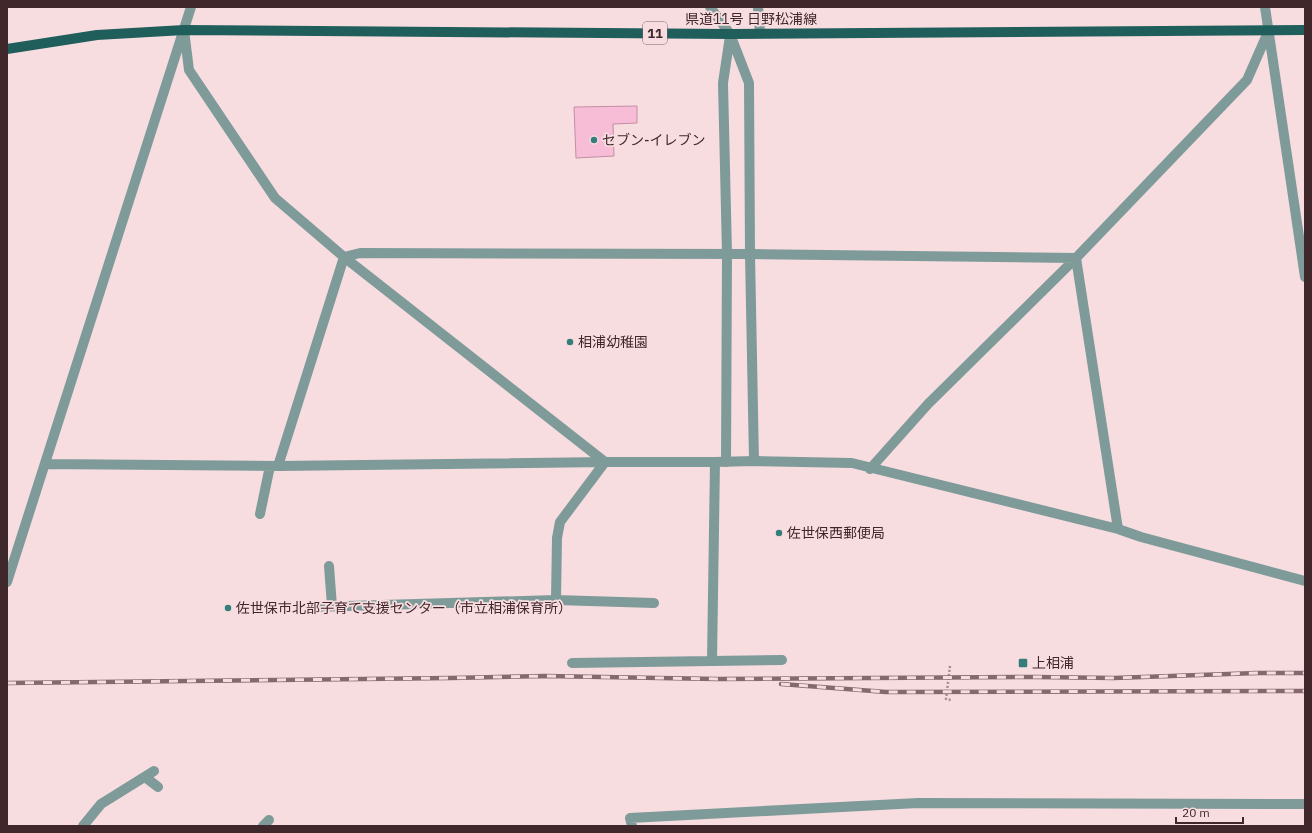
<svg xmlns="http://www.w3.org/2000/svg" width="1312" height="833" viewBox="0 0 1312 833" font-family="'IBM Plex Sans','Noto Sans JP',sans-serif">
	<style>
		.building { fill: #f7bdd6; stroke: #c48da5 }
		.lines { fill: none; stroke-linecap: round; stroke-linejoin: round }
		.path { stroke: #a58b8e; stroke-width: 2.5; stroke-dasharray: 2 2; stroke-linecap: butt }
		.service { stroke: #7e9b99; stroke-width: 10 }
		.minor { stroke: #7e9b99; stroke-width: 10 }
		.tertiary { stroke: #7e9b99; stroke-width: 10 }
		.primary { stroke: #205e5b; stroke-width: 10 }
		.rail-casing { stroke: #846a6e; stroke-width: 4.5 }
		.rail { stroke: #f8dde0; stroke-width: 3; stroke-dasharray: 9; stroke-linecap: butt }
		.poi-dot { fill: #357d7a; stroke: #f8dde0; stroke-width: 1.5 }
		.labels { text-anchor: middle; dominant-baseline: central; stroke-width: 3.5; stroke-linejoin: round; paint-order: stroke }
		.shield { fill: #f8dde0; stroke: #775e61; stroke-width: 1 }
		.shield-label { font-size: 13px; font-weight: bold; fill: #40272b }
		.street-label { font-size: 14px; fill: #40272b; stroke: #f8dde0 }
		.poi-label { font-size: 14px; fill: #40272b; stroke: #f8dde0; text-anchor: start }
	</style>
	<rect width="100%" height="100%" fill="#f8dde0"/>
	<!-- building -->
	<path class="building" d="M637,106V123L613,124L614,156L576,158L574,107Z"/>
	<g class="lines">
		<!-- path -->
		<path class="path" d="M950,666L946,699L951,700"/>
		<!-- service -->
		<path class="service" d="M712,661L715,462
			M572,663L782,660"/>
		<!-- minor -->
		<path class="minor" d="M758,7L760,33
			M1265,7L1305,277
			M184,30L189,70L275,198L344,257L605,462
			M344,257L360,253L750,254L1076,258
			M1076,258L1118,529
			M605,462L560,522L557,538L556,600L654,603
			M45,464L278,466L605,462H715L754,461L852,463L1118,529L1141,537L1305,581
			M278,466L344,257
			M870,469L928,404L1076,258L1247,80L1269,30
			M260,514L270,466
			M329,566L332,606
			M7,582L191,7
			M313,607L556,600
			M145,777L158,787
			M83,826L101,804L154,771
			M263,826L269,820
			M632,826L630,818L918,803L1305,804"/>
		<!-- tertiary -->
		<path class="tertiary" d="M710,7L730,34L749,83L750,254L754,461
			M726,462L727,254L723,83L730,36"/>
		<!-- primary -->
		<path class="primary" d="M7,49L97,35L184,30L730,34L1305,30"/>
		<!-- rail casing -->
		<g class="rail-casing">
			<path id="rail" d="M7,683L451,678L545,676L717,679L1035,677L1114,678L1257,673H1305
				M781,684L886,692L1305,691"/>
		</g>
		<!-- rail -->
		<use href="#rail" class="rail"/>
	</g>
	<!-- markers -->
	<g class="poi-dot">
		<circle cx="594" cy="140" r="4"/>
		<circle cx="570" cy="342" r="4"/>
		<circle cx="779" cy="533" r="4"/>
		<circle cx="228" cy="608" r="4"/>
		<rect x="1018" y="658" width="10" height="10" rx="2"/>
	</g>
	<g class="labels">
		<!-- shield labels -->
		<rect class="shield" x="643" y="22" width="24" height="22" rx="3"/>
		<g class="shield-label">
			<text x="655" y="33">11</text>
		</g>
		<!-- street labels -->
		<g class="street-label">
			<text x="751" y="19">県道11号 日野松浦線</text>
		</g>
		<!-- poi labels -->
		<g class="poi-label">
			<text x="602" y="140">セブン-イレブン</text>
			<text x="578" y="342">相浦幼稚園</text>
			<text x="787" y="533">佐世保西郵便局</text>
			<text x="236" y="608">佐世保市北部子育て支援センター（市立相浦保育所）</text>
			<text x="1032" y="663">上相浦</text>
		</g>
	</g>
	<!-- border -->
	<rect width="1312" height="833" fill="none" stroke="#40272b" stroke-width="16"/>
	<!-- scale -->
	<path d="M1176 817v6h67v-6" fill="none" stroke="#40272b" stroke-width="2"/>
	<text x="1182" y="817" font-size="12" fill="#40272b" stroke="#f8dde0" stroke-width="3" paint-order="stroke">20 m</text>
</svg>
